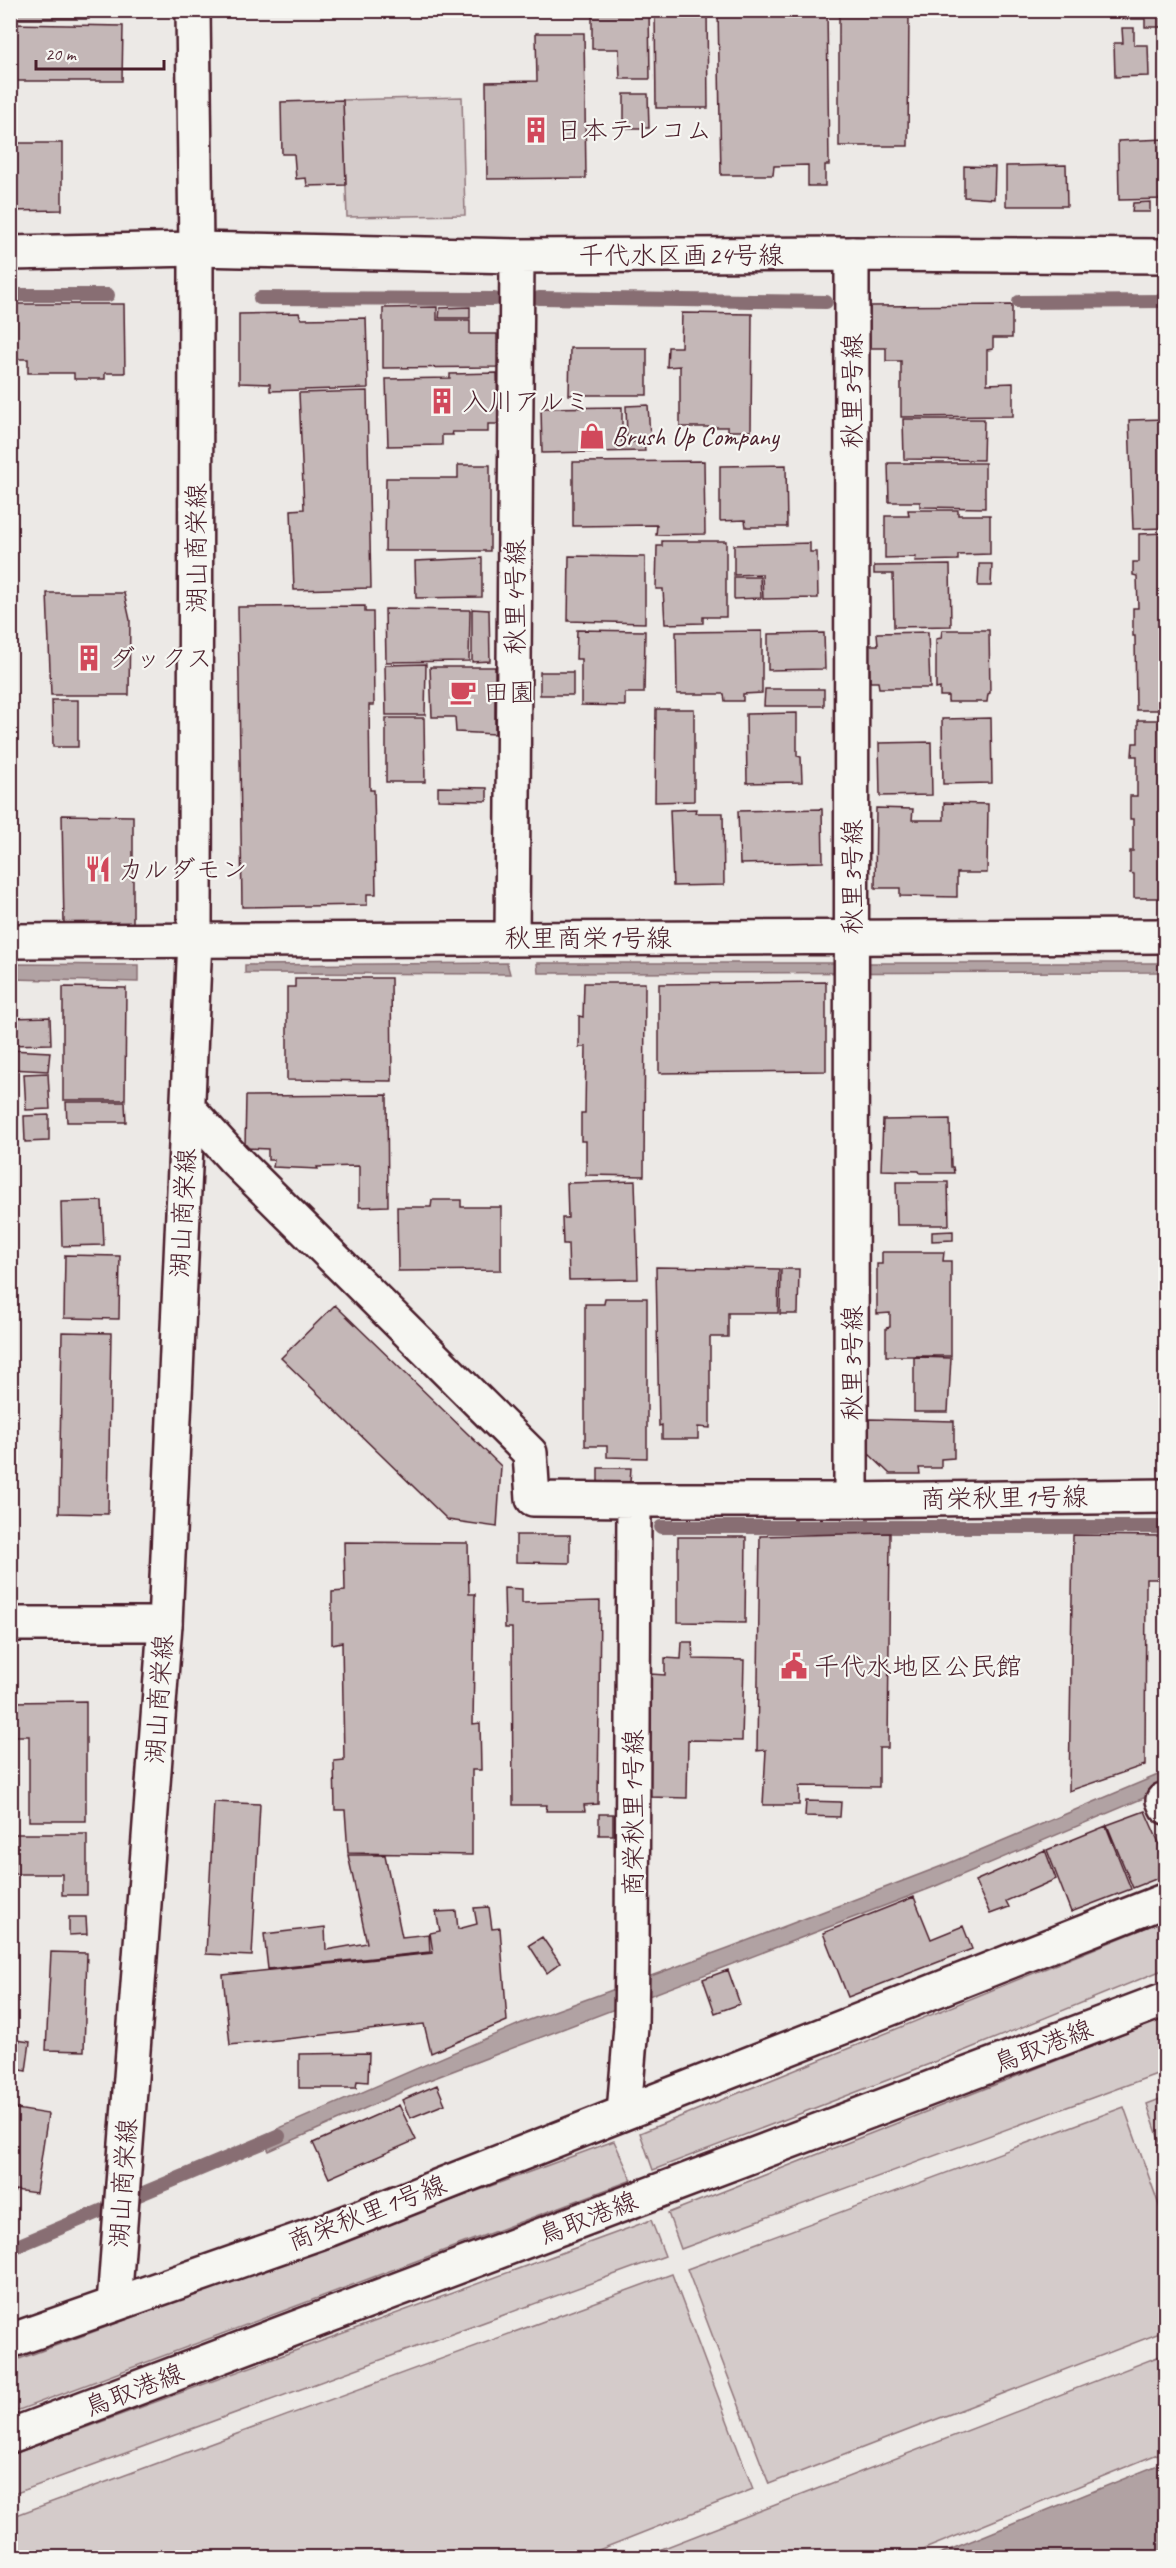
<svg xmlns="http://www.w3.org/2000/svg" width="1176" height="2568" viewBox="0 0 1176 2568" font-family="Caveat,'Klee One',sans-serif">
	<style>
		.green { fill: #d4cbca; stroke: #8f757a; stroke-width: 1.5 }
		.water { fill: #b1a2a3; stroke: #886e73; stroke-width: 1.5 }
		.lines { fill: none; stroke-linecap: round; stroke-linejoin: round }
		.stream { stroke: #886e73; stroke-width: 14 }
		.building { fill: #c4b7b7; stroke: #4a1f2b; stroke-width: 1.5 }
		.minor-casing { stroke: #4a1f2b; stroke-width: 38 }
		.tertiary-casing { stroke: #4a1f2b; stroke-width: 38 }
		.primary-casing { stroke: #4a1f2b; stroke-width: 38 }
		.minor { stroke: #f6f6f2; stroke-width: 33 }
		.tertiary { stroke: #f6f6f2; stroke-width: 33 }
		.primary { stroke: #f6f6f2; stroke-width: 33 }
		.labels { text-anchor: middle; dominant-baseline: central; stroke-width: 4.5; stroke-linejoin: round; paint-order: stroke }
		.poi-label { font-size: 26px; fill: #4a1f2b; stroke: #f6f6f2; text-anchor: start }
		.street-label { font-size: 26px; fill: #4a1f2b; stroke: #f6f6f2 }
	</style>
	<rect width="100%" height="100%" fill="#ece9e6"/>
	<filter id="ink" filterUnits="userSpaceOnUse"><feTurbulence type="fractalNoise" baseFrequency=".0167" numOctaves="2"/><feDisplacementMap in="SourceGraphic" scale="12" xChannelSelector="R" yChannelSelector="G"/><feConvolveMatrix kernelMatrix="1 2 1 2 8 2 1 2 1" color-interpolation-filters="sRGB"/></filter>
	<g filter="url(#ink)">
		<!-- green -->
		<path class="green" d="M462,97L465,215L347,217L343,100Z
			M1165,1920V1969L966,2050L653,2170L640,2133Z
			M1165,2018V2071L681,2249L668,2213Z
			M1165,2097V2157L1147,2104Z
			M1124,2107L1165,2222V2331L769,2484L687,2269Z
			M614,2141L632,2180L11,2413V2362Z
			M651,2220L665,2256L11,2495V2455Z
			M672,2274L753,2489L581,2557H11V2517Z
			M1165,2354V2451L905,2557H641Z"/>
		<!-- water -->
		<path class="water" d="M507,963L510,974L245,973V965Z
			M537,963H1165L1166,972L538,973Z
			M11,964L138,965V982L11,979Z
			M1165,1772V1789L931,1888L424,2082L269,2151L261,2136L524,2022L728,1948L947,1864Z
			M1165,2462V2557H932Z"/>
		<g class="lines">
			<!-- stream -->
			<path class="stream" d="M10,295H108
				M260,298L494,299
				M539,298L826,302
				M1019,302L1166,301
				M661,1527H1166
				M10,2249L279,2136"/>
		</g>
		<!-- building -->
		<path class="building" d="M10,10H89V19H10Z
			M592,10H649L650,79H620L619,49H592Z
			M655,10H707L708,108H656Z
			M718,10H827L829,165H825V186H808V165L774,166L773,175H721Z
			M839,10H909L908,146H839Z
			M1122,10H1166V27H1145V19H1122Z
			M10,24L123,26L122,81H10Z
			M1122,28H1134V45H1148L1149,76L1115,77L1114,43H1123Z
			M536,33H584L586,178L487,179L486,82L537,81Z
			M624,94H648L649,128H624Z
			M343,100L346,185L307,186L306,178L296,179L294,154H282L281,102Z
			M1166,139V199L1119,200L1118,141Z
			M10,143H62V210L10,211Z
			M1066,165L1067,206H1006V166Z
			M964,166L995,167L994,199L964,197Z
			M1150,202V212H1132L1133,203Z
			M10,304H124L125,373H105V379H74V373H28V359H10Z
			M1012,305V338H993V349L987,350V384L1013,383V416L901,417V361H886V348H868V306Z
			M437,307V320H470V334H497V367L383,368V308Z
			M470,307V318H439L440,308Z
			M299,313L301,319L366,318L368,388L270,391V384L239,383V314Z
			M682,313L752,314L751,431H728V427H680V366L667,367L668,347H681Z
			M570,348H647V395H569Z
			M497,373L498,424H488V432H452L453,435H442V445L388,446L386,379L450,378V374Z
			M367,391L371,588L294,590L291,510L304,509L299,393Z
			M648,405L650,436L627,437L626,406Z
			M622,407V442H644L645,451L542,453L541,408Z
			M903,419H984L983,460L904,459Z
			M1166,419V528L1133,529L1129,420Z
			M704,461L705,534L656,535L657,525L573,526V462Z
			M888,463H985V508L920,507V502H889Z
			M458,465H490V551H385L386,478H458Z
			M786,465L787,527H746L745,520L720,521V466Z
			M908,510H958V515H990V554L958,555V560L915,561L916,557L885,558V516H909Z
			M1166,533V710H1136L1135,636H1133V608H1138L1137,576L1133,575V562H1139V534Z
			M662,541H726V617H703V623L665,624L663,589H656L657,546H662Z
			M810,543V552H817L818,598L763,599L762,574L734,575V545Z
			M569,556L645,557V623L568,621Z
			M482,558V597L416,598L415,561Z
			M979,564H992L991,586H978Z
			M950,565L951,626L894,627L893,574H874V566Z
			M734,577H760L761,598L734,599Z
			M47,593H124L130,620L129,695H51Z
			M365,606V612H373L374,705H369L370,790H374L376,894H367V905L242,907L238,607Z
			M385,609L470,610L469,661L386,662Z
			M472,609L489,610L490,661L472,662Z
			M577,630L645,631L644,693H625V706L581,705V659H576Z
			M942,630H989L990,693L988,694L987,702H948V696H940V688L936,689V639L941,638Z
			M762,631V693L743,694V701H725L724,694H677L676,632Z
			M928,632L930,688H879L878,682H870L869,645H878L877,633Z
			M824,633L825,669L768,670V634Z
			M426,664L425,715H386L385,665Z
			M430,667H495V734L456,732L455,717H432Z
			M540,672H573V695H540Z
			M765,689H824V706H764Z
			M52,700H78V747H53Z
			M656,709H694V801L655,802Z
			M797,713V756L801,757L802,782L747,783L746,714Z
			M386,718H424L425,782H386Z
			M991,718L992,783L943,784L942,719Z
			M1138,720H1166V898H1134V874L1130,873V851H1133V819H1130V796H1137V756H1132L1133,743H1138Z
			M931,742L932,795L880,796L879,743Z
			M438,787L487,788V801L438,800Z
			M944,803L988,804L987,873H957V897L900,896V888H875L876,808L913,809L912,820H944Z
			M696,809L695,813H723L724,885L673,886L670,810Z
			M822,809L823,862L740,864L738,811Z
			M62,815L133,816V923L64,924Z
			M295,978H391L392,1081L287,1080V987H295Z
			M826,982V1071L659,1073V984Z
			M584,983H645L644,1176L586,1175V1141H581V1113H585L586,1047H579V1016L583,1017Z
			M63,987L126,988L125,1100H63Z
			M50,1017L51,1044L10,1045V1018Z
			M10,1050L50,1052L48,1071L10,1069Z
			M48,1073L50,1109L26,1110L24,1074Z
			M387,1095L388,1206L359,1207V1166L317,1167L318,1169L273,1167L274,1160H268V1149L245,1148L246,1096Z
			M66,1102H125L126,1122H67Z
			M49,1115V1141L25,1142L24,1116Z
			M950,1119L951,1167H953L954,1173H920L919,1171L881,1170L883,1120Z
			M635,1181L638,1279L569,1280L568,1244H563L562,1218H568L567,1183Z
			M896,1182H948L949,1225H897Z
			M432,1200H461V1207H501V1270L398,1271L397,1207H431Z
			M102,1201L104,1245L62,1246L61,1202Z
			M953,1231V1240L932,1241V1232Z
			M882,1252H944L943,1261H951V1356H886V1328L890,1327V1313L877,1314V1264H882Z
			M65,1255L120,1256L119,1319L64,1318Z
			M656,1267L779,1269L778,1313H728V1337H710V1428L698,1427V1439H662V1425L659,1426Z
			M781,1269H799L798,1314H780Z
			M605,1298H647V1458L607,1457V1446H585V1304H604Z
			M335,1305L501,1466L497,1527L448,1520L281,1358Z
			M62,1332L111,1333L108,1514L59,1513Z
			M914,1357L951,1358L948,1412H914Z
			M869,1419L954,1421V1458L941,1459V1468H919L920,1474H890L869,1454Z
			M598,1468H631L630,1482H598Z
			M890,1533L888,1748H879V1787L799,1786V1805H763L766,1750L757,1751L760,1536Z
			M516,1535H570V1563L516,1562Z
			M1073,1535L1166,1536V1579H1146L1145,1765L1069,1791Z
			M678,1537H746L745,1623L678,1622Z
			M344,1542L468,1543L469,1594H475L473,1724L480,1723L481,1770H472V1855L348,1853L345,1810H335L334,1761L344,1760L342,1642L332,1644V1592L345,1591Z
			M504,1588L522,1589V1603L600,1601L598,1804L584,1805L585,1811H546L547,1805H513L512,1628H505Z
			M682,1642H692L693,1659L744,1660L742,1741L688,1740L687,1798L649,1797L651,1674L665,1675V1658L681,1659Z
			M86,1701V1821H29V1736H10V1702Z
			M806,1801L841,1802L840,1817L805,1816Z
			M214,1802L260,1804L252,1956L206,1954Z
			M1145,1811L1166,1859V1875L1133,1888L1107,1825Z
			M599,1814H613V1835H599Z
			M1106,1826L1131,1889L1071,1912L1047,1850Z
			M10,1834H87V1895H62V1874H10Z
			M1045,1850L1056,1879L1006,1901L1009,1907L990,1914L975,1881Z
			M348,1855H385L402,1937L429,1934L430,1952L268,1969L264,1934L325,1927L326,1950L367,1943Z
			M914,1897L931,1939L963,1926L972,1949L848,1997L823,1933Z
			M489,1907L492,1929L500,1928L507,2021L431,2053L424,2024L230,2045L223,1975L433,1953L430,1933L440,1931L436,1912L456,1911L458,1929L477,1924L474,1908Z
			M69,1917H86L87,1934L69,1935Z
			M542,1937L560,1963L547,1973L529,1945Z
			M51,1952L87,1953L84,2051L46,2050Z
			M728,1970L740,2004L715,2013L703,1979Z
			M16,2040L30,2042L26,2071L12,2068Z
			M369,2053L368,2082L357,2081L356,2088H299V2054Z
			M437,2085L445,2104L410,2118L402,2100Z
			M399,2105L416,2140L329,2178L313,2143Z
			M10,2108L48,2114L36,2193L15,2190L13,2200H10Z"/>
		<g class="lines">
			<!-- minor casing -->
			<g class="minor-casing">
				<path id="minor" d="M10,253L196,249L517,256L852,254L1166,256
					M512,938L517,256
					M10,941L1166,936
					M188,1108L234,1159L530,1453L533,1499L634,1500
					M851,1500L852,254
					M10,1624H165
					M1163,1800L1166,1807
					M624,2113L1166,1900
					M10,2341L330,2229L624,2113L631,2026L632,1957L634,1500H851L1166,1496"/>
			</g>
			<!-- tertiary casing -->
			<g class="tertiary-casing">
				<path id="tertiary" d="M114,2304L165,1624L195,939L196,249L193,10"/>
			</g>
			<!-- primary casing -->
			<g class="primary-casing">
				<path id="primary" d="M10,2436L1166,1999"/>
			</g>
			<!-- minor -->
			<use href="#minor" class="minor"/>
			<!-- tertiary -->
			<use href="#tertiary" class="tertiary"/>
			<!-- primary -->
			<use href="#primary" class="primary"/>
		</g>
	</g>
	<!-- icons -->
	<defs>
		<g id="building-bare" transform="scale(2.07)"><path d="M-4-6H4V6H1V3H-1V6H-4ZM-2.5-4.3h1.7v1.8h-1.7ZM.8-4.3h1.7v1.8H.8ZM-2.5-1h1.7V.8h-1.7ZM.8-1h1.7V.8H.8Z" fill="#d1495b" stroke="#f6f6f2" stroke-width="2.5" paint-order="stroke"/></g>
		<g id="shop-bare" transform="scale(2.07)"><path d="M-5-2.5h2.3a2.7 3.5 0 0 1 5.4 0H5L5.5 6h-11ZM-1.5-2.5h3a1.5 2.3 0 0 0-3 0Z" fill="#d1495b" stroke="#f6f6f2" stroke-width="2.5" paint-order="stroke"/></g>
		<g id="cafe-bare" transform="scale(2.07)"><path d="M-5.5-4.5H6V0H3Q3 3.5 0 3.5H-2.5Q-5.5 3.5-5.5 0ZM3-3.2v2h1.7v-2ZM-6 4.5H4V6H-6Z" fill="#d1495b" stroke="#f6f6f2" stroke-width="2.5" paint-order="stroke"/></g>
		<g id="restaurant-bare" transform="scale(2.07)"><path d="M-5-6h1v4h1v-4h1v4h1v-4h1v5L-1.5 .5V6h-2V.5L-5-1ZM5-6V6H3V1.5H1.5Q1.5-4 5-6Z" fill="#d1495b" stroke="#f6f6f2" stroke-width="2.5" paint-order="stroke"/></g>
		<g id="civic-bare" transform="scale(2.07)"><path d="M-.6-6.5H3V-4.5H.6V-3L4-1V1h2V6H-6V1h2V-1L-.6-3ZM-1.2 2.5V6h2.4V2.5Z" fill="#d1495b" stroke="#f6f6f2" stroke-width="2.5" paint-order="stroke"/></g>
	</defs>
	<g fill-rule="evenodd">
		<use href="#building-bare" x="536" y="130"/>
		<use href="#building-bare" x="442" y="401"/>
		<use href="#shop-bare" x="592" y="436"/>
		<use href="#building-bare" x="89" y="658"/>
		<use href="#cafe-bare" x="463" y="692"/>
		<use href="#restaurant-bare" x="98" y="869"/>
		<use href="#civic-bare" x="794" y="1666"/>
	</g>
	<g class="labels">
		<!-- poi labels -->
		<g class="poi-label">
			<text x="556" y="130">日本テレコム</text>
			<text x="462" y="401">入川アルミ</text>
			<text x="612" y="436">Brush Up Company</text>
			<text x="109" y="658">ダックス</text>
			<text x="483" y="692">田園</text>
			<text x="118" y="869">カルダモン</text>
			<text x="814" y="1666">千代水地区公民館</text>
		</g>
		<!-- street labels -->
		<g class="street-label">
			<text x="681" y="255">千代水区画24号線</text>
			<text transform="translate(852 391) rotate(-90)">秋里3号線</text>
			<text transform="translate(196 548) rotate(-90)">湖山商栄線</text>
			<text transform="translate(515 597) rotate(-90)">秋里4号線</text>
			<text transform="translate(852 877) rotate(-90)">秋里3号線</text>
			<text x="588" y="938">秋里商栄1号線</text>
			<text transform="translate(183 1213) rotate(-87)">湖山商栄線</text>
			<text transform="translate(852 1363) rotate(-90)">秋里3号線</text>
			<text transform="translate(1004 1498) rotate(-1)">商栄秋里1号線</text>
			<text transform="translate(159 1699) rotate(-86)">湖山商栄線</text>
			<text transform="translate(633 1813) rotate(-90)">商栄秋里1号線</text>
			<text transform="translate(1043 2046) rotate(-21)">鳥取港線</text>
			<text transform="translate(123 2183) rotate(-86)">湖山商栄線</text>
			<text transform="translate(367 2213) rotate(-21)">商栄秋里1号線</text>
			<text transform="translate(588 2218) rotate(-21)">鳥取港線</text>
			<text transform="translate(134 2390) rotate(-21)">鳥取港線</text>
		</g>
	</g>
	<!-- margin -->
	<rect width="1176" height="2568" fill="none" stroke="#f6f6f2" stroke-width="36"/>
	<rect x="18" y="18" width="1140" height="2532" fill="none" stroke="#4a1f2b" stroke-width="2" filter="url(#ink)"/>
	<!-- scale -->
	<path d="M36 60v9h128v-9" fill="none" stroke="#4a1f2b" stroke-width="3"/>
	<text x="45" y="60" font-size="18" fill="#4a1f2b" stroke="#f6f6f2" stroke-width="4.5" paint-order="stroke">20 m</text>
</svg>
